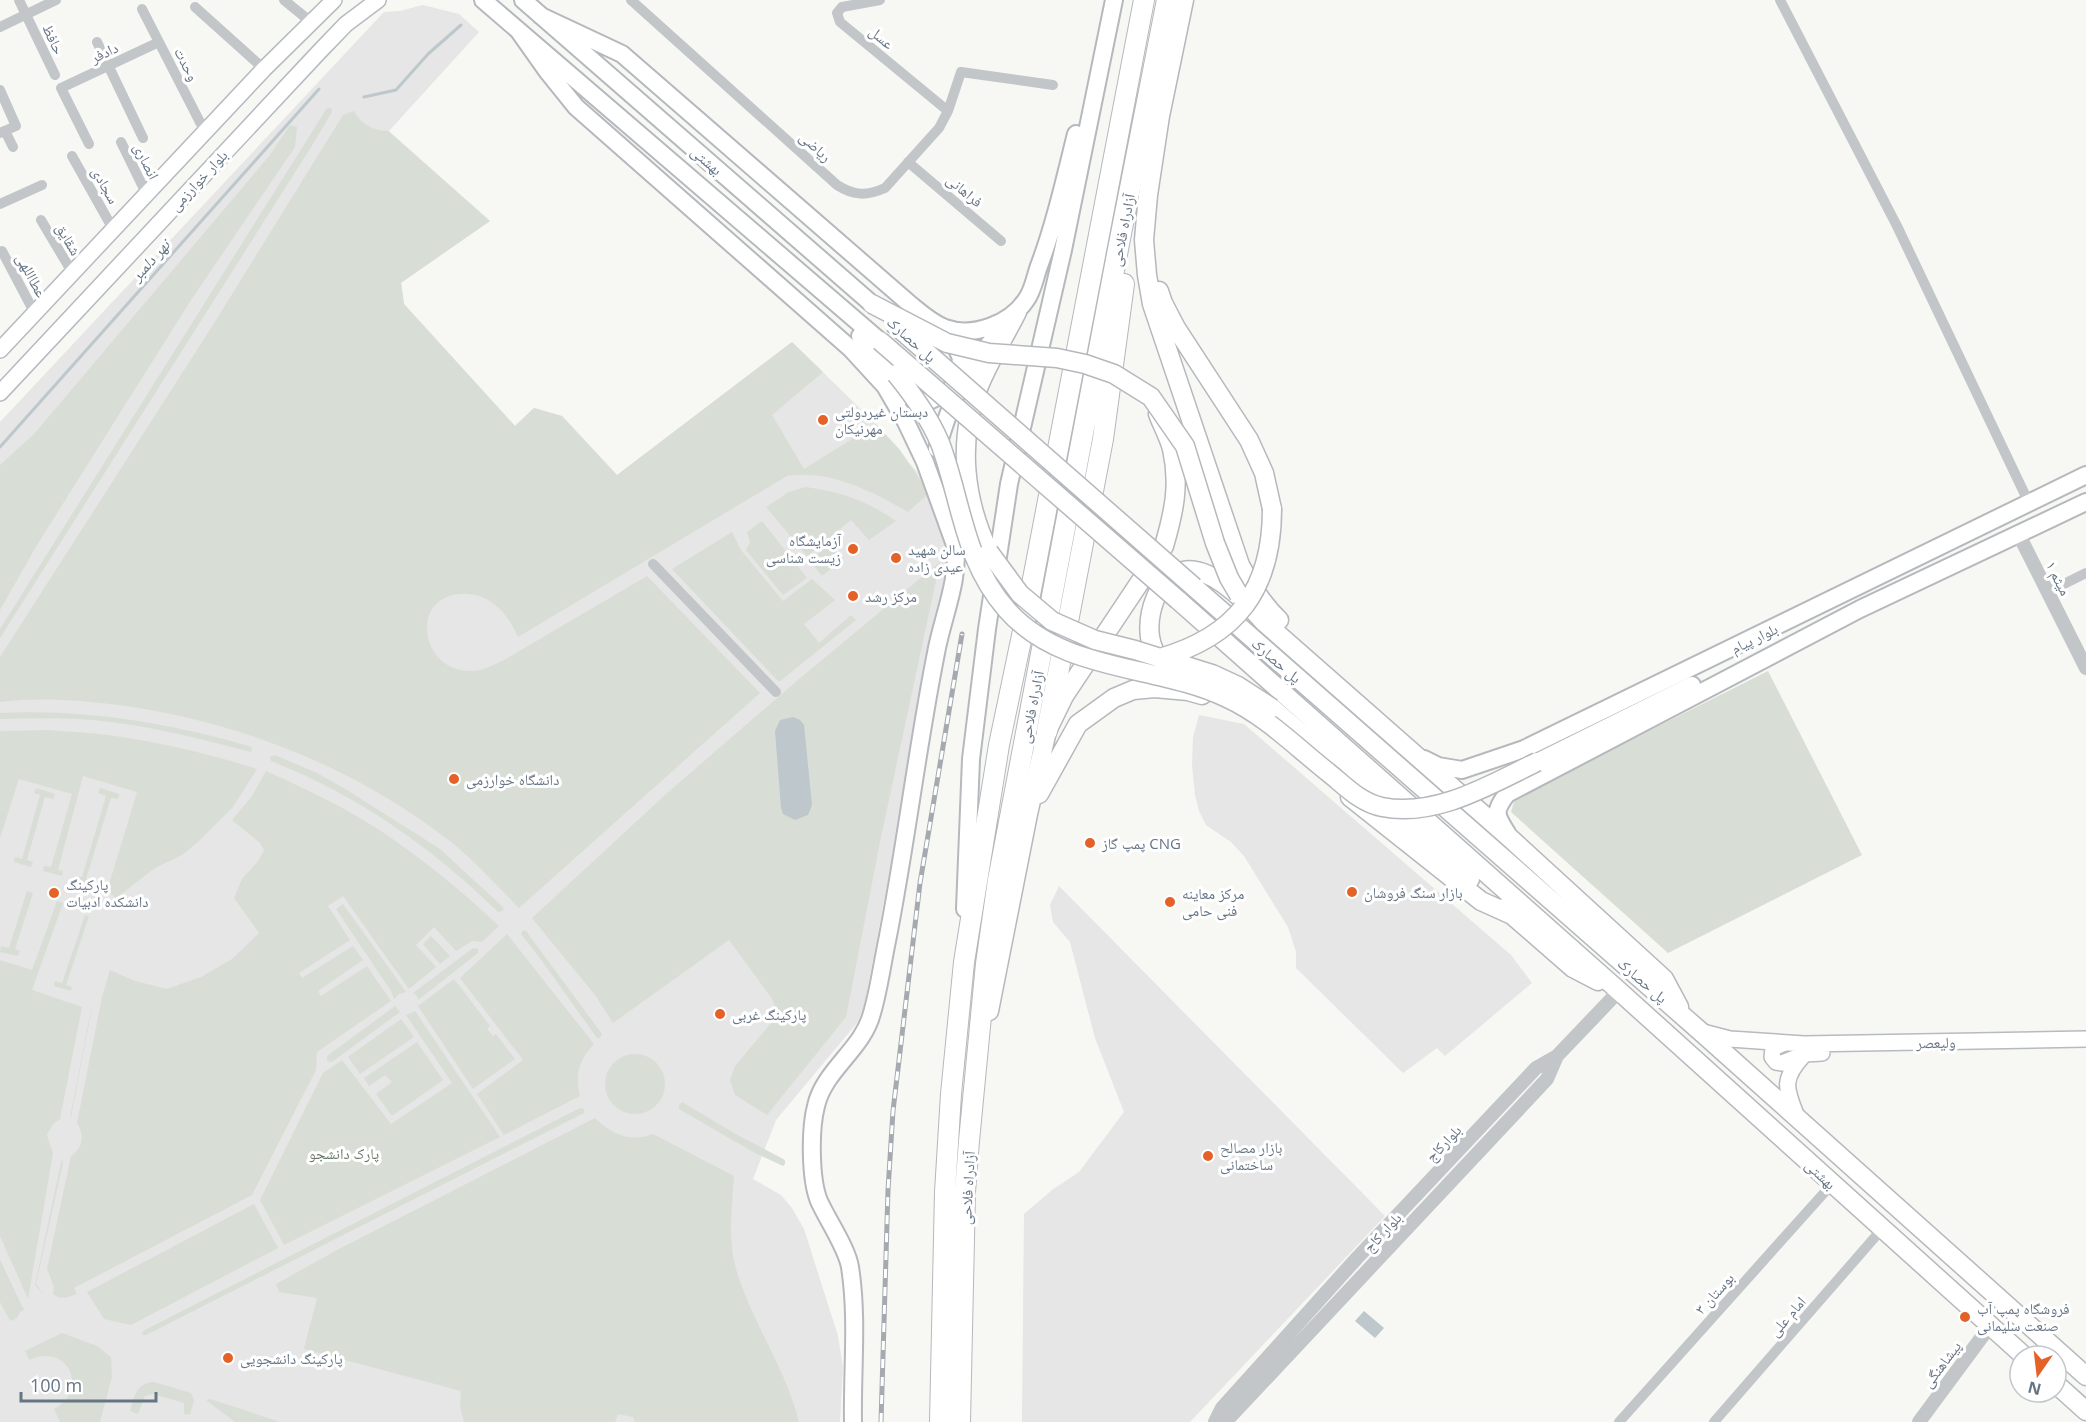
<svg xmlns="http://www.w3.org/2000/svg" width="2086" height="1422" viewBox="0 0 2086 1422" font-family="'Open Sans','Noto Naskh Arabic',sans-serif">
	<style>
		.built { fill: #e5e6e5 }
		.green { fill: #d8ded5 }
		.water { fill: #bdc7cc }
		.lines { fill: none; stroke-linecap: round; stroke-linejoin: round }
		.stream { stroke: #bdc7cc; stroke-width: 3 }
		.secondary-casing { stroke: #b6bbc0; stroke-width: 18 }
		.primary-casing { stroke: #b5b9bd; stroke-width: 20 }
		.trunk-casing { stroke: #b5b8bc; stroke-width: 21 }
		.motorway-casing { stroke: #b5b8bc; stroke-width: 22 }
		.minor { stroke: #c2c6c9; stroke-width: 10 }
		.tertiary { stroke: #c2c6c9; stroke-width: 14 }
		.secondary { stroke: #fff; stroke-width: 15 }
		.primary { stroke: #fff; stroke-width: 16 }
		.trunk { stroke: #fff; stroke-width: 18 }
		.motorway { stroke: #fff; stroke-width: 20 }
		.rail-casing { stroke: #a5aab0; stroke-width: 5 }
		.rail { stroke: #fff; stroke-width: 3; stroke-dasharray: 9; stroke-linecap: butt }
		.trunk-bridge-casing { stroke: #b5b8bc; stroke-width: 21; stroke-linecap: butt }
		.trunk-bridge { stroke: #fff; stroke-width: 18 }
		.poi-dot { fill: #e46127; stroke: #fff; stroke-width: 2 }
		.labels { text-anchor: middle; dominant-baseline: central; stroke-width: 6; stroke-linejoin: round; paint-order: stroke }
		.street-label { font-size: 15px; fill: #667585; stroke: #fff }
		.poi-label { font-size: 15px; fill: #667585; stroke: #fff; text-anchor: start }
		.park-label { font-size: 15px; fill: #687c65; stroke: #fff }
		.water-label { font-size: 16px; font-style: italic; fill: #627781; stroke: #fff }
	</style>
	<rect width="100%" height="100%" fill="#f7f7f4"/>
	<!-- built -->
	<path class="built" d="M423,5L459,14L479,32L389,131L490,221L401,282L404,304L515,426L534,408L562,416L617,475L792,342L876,424L917,472L929,493L950,551L864,1007L857,1023L776,1120L753,1179L781,1195L792,1208L804,1229L838,1336L843,1367L840,1422H0V422L384,12L400,11Z
		M1199,715L1244,724L1511,955L1532,983L1445,1056L1437,1048L1403,1073L1296,968V952L1288,927L1244,856L1231,842L1206,825L1199,811L1195,795L1192,764L1193,737Z
		M1059,886L1385,1216L1190,1422H1022L1024,1214L1052,1190L1079,1172L1124,1112L1095,1038L1070,942L1053,922L1050,905Z"/>
	<!-- green -->
	<path class="green" d="M327,108H331L332,112L313,144L0,638V629Z
		M354,111C362,125 372,130 388,131L490,221L401,283L404,304L515,426L534,408L562,416L617,475L792,342L823,372L772,415L804,469L876,424L900,450L929,493L908,512C872,491 829,469 787,476L518,637C509,616 493,596 469,594C410,589 416,669 469,671C481,672 493,665 504,660L647,576L760,693L519,908C497,886 476,862 451,842C355,767 238,721 118,705C80,700 38,697 0,702V657L211,328L343,115Z
		M290,125L297,127L295,147L191,300L37,545L0,610V465L34,434L270,155Z
		M805,487C842,492 865,500 896,521L869,540L851,520L807,556L766,507L789,492Z
		M762,521L807,578L783,595L746,550L750,542L747,532Z
		M732,532L741,550L783,601L812,579L835,600L804,624L819,643L851,615L856,620L779,682L672,569Z
		M831,543L844,558L822,576L810,561Z
		M940,562L881,837L846,1017L767,1115L735,1095L730,1080L735,1066L777,1016L773,1000L729,940L613,1023L595,995L532,918L666,794L798,680Z
		M1768,671L1862,855L1668,953L1511,812L1515,798Z
		M0,713C86,709 169,723 252,747L251,752C204,740 159,728 111,722C74,717 37,718 0,719Z
		M48,730C73,732 98,733 122,737C168,744 213,755 257,769L233,807L199,841L182,855L155,868L116,898L107,891L137,792L83,776L58,870L63,871L62,876L43,871L44,866L51,867L72,794L19,779L0,838V731Z
		M275,755L317,773L347,790L440,849L504,908L502,911L498,912C433,848 356,794 271,761L270,757Z
		M266,771C306,789 348,809 384,833C425,861 463,892 499,926L482,942L472,941L456,951L434,927L416,945L436,967L409,989L343,896L328,906L350,940L299,973L302,978L353,946L363,960L318,991L321,996L367,966L391,1001L317,1052L316,1070L252,1195L74,1288L77,1294C67,1297 62,1301 53,1294L54,1287L47,1269L71,1156C83,1148 85,1135 77,1123L102,997L110,970L135,981L167,989L201,977L232,959L259,933L234,898L242,879L258,861L264,850L260,843L232,820L252,796Z
		M36,788L55,794L53,799L45,797L27,860L33,862L31,867L14,862L15,857L22,859L40,795L34,793Z
		M100,788L119,794L118,799L111,798L86,879L91,881L90,886L72,881L73,876L82,877L106,796L98,793Z
		M27,891L33,893L15,949L20,951L18,956L0,952L1,946L9,948Z
		M57,901L63,903L32,990L82,1007L60,1119L53,1124L47,1135L53,1153L28,1299L0,1236V960L32,970Z
		M343,904L406,992L399,994L394,999L391,991L336,909Z
		M85,915L89,916L66,985L72,987L71,991L54,986L55,981L62,983Z
		M523,930L526,931L602,1034L600,1038H597L542,961L521,934Z
		M507,934L594,1044C579,1059 575,1075 580,1096L504,1135L477,1094L523,1060L460,978Z
		M431,936L450,956L440,964L423,944Z
		M473,948L478,949V953L418,1000L417,996L413,993Z
		M454,979L490,1026L487,1029L493,1036L496,1034L515,1059L473,1089L418,1006Z
		M395,1006L400,1012L332,1062L327,1061V1056Z
		M92,1007L71,1117L70,1118L91,1009Z
		M415,1011L500,1137L284,1245L260,1200L323,1073L342,1060L391,1124L452,1083L406,1015Z
		M401,1019L414,1037L360,1074L348,1057Z
		M417,1042L443,1080L392,1116L376,1094L392,1082L385,1075L369,1086L364,1078Z
		M605 1084a30 30 0 1 1 60 0a30 30 0 1 1-60 0Z
		M682,1102L734,1133L785,1160V1164L783,1166L755,1153L679,1109V1105Z
		M580,1108L584,1109V1113L146,1335H142L143,1331Z
		M595,1118C611,1134 631,1143 653,1134L734,1176C732,1208 727,1241 737,1272C753,1324 786,1369 799,1422H635L633,1417L618,1414L615,1422H464L460,1407L461,1391L304,1349L317,1298L279,1292L276,1284L337,1250Z
		M62,1158L63,1163L36,1284L44,1295L35,1285Z
		M254,1204L278,1248L131,1325L104,1319L87,1292Z
		M0,1260L24,1310L20,1312L17,1318L10,1321L0,1302Z
		M62,1333L97,1346L111,1357L112,1377L100,1422H60L54,1409C90,1390 68,1342 29,1360L25,1351Z
		M154,1382L191,1393L194,1400L190,1415L184,1414V1403L153,1394L145,1396L138,1414L130,1411C134,1397 136,1383 154,1382Z
		M210,1399L280,1422H235L206,1400Z"/>
	<!-- water -->
	<path class="water" d="M793,717L800,720L804,725L812,805L808,815L795,820L783,814L781,808L775,731L780,720Z
		M1364,1311L1384,1328L1375,1338L1355,1321Z"/>
	<g class="lines">
		<!-- stream -->
		<path class="stream" d="M364,97L396,90L428,54L461,25
			M0,447L319,89"/>
		<!-- secondary casing -->
		<g class="secondary-casing">
			<path id="secondary" d="M0,350L264,69L334,0
				M0,393L320,51L346,24L378,0
				M1703,1032L1730,1039L1804,1044L2086,1039
				M1785,1043L1773,1048L1772,1057L1776,1062L1782,1063L1805,1054L1822,1053
				M1797,1117C1786,1089 1781,1080 1803,1056"/>
		</g>
		<!-- primary casing -->
		<g class="primary-casing">
			<path id="primary" d="M483,0L880,341
				M523,0L872,304
				M541,16L622,54L911,305C922,314 932,323 945,328C973,338 1010,324 1026,300C1033,291 1035,277 1039,266C1055,223 1065,178 1076,134
				M518,30L547,71L576,107L851,349L885,386L906,422L925,462L955,545C960,579 942,619 936,653C917,748 906,845 887,941C882,965 879,989 872,1013C863,1049 824,1070 816,1106C810,1129 810,1179 819,1201C827,1219 847,1248 850,1267C858,1318 852,1371 853,1422
				M860,336L896,374
				M907,396L929,401L950,391L959,374L961,358L951,336
				M937,449C954,391 965,368 1007,324
				M1424,759L1438,766L1462,770L1524,749L2086,475
				M1537,762L1692,685
				M1507,833C1496,815 1493,812 1507,794L1860,609L2086,502
				M965,909L971,759L987,629L1009,484L1063,250L1114,0"/>
		</g>
		<!-- trunk casing -->
		<g class="trunk-casing">
			<path id="trunk" d="M1184,0L1160,116L1148,195L1144,240L1147,275L1152,304L1240,565C1251,585 1262,604 1279,620
				M1159,291L1163,303L1176,328L1249,440L1264,473L1272,509
				M989,552C964,500 957,440 979,386C989,361 1005,336 1017,312
				M1194,587L1700,1031L2086,1376
				M1178,600L1619,991L2024,1356
				M1163,667C1157,658 1152,649 1150,637C1147,615 1157,576 1183,571C1211,565 1247,603 1264,622L1511,839L1664,979L1679,1007
				M1272,708L1470,879
				M1039,794L1078,724L1114,698L1133,690L1155,688L1188,691L1202,695
				M1350,797L1481,901L1512,915
				M1504,908L1573,968L1598,981
				M989,1011L1028,814L1047,731L1064,696L1164,546C1174,512 1180,484 1172,449C1169,437 1162,425 1158,414
				M2056,1384L2086,1411"/>
		</g>
		<!-- motorway casing -->
		<g class="motorway-casing">
			<path id="motorway" d="M1047,731L1103,439L1124,284
				M940,1422L945,1192L951,1094L964,962L999,745L1024,626L1144,0
				M960,1422L965,1192L969,1141L986,964L998,880L1119,244L1167,0"/>
		</g>
		<!-- minor -->
		<path class="minor" d="M19,0L55,75
			M284,0L311,22
			M631,0L837,185C854,196 867,196 885,188L939,128L948,111L961,72L1053,85
			M880,0L842,7L837,13L840,22L948,111
			M1780,0L1897,226L2029,503
			M195,7L264,69
			M142,9L205,132
			M0,27L56,0
			M97,42L143,138
			M0,90L16,126L0,133
			M5,131L13,147
			M121,142L146,193
			M89,144L61,88L159,42
			M72,156L113,229
			M908,162L1001,241
			M0,204L42,185
			M41,220L72,272
			M2,251L34,312
			M653,564L776,692
			M2048,592L2086,573
			M1619,1422L1832,1184
			M1714,1422L1882,1229"/>
		<!-- tertiary -->
		<path class="tertiary" d="M2019,535L2086,668
			M1215,1422L1222,1408L1357,1258L1536,1068L1557,1056L1619,991
			M1219,1422L1231,1416L1547,1079L1557,1056
			M1919,1422L1990,1326"/>
		<!-- secondary -->
		<use href="#secondary" class="secondary"/>
		<!-- primary -->
		<use href="#primary" class="primary"/>
		<!-- trunk -->
		<use href="#trunk" class="trunk"/>
		<!-- motorway -->
		<use href="#motorway" class="motorway"/>
		<!-- rail casing -->
		<g class="rail-casing">
			<path id="rail" d="M881,1422L888,1190L893,1111L920,883L962,634"/>
		</g>
		<!-- rail -->
		<use href="#rail" class="rail"/>
		<!-- trunk-bridge casing -->
		<g class="trunk-bridge-casing">
			<path id="trunk-bridge" d="M872,304L947,343L989,353L1057,358L1085,364L1114,374L1151,397L1185,446L1215,543L1229,578L1239,595
				M893,323L1194,587
				M880,341L1178,600
				M896,374C914,396 929,417 940,443C962,502 963,560 1007,610C1063,673 1156,664 1227,698C1266,716 1296,747 1329,773C1345,786 1361,803 1382,807C1436,818 1491,784 1537,762
				M989,552L1020,594L1052,621L1095,640L1135,650L1212,674L1238,686L1272,708
				M1160,658C1237,636 1272,589 1272,509"/>
		</g>
		<!-- trunk-bridge -->
		<use href="#trunk-bridge" class="trunk-bridge"/>
	</g>
	<!-- markers -->
	<g class="poi-dot">
		<circle cx="823" cy="420" r="6"/>
		<circle cx="853" cy="549" r="6"/>
		<circle cx="896" cy="558" r="6"/>
		<circle cx="853" cy="596" r="6"/>
		<circle cx="454" cy="779" r="6"/>
		<circle cx="1090" cy="843" r="6"/>
		<circle cx="1352" cy="892" r="6"/>
		<circle cx="54" cy="893" r="6"/>
		<circle cx="1170" cy="902" r="6"/>
		<circle cx="720" cy="1014" r="6"/>
		<circle cx="1208" cy="1156" r="6"/>
		<circle cx="1965" cy="1317" r="6"/>
		<circle cx="228" cy="1358" r="6"/>
	</g>
	<g class="labels">
		<!-- street labels -->
		<g class="street-label">
			<text transform="translate(882 37) rotate(40)">عسل</text>
			<text transform="translate(54 39) rotate(65)">حافظ</text>
			<text transform="translate(104 52) rotate(-25)">دادفر</text>
			<text transform="translate(187 64) rotate(63)">وحدت</text>
			<text transform="translate(816 146) rotate(42)">ریاضی</text>
			<text transform="translate(707 160) rotate(41)">بهشتى</text>
			<text transform="translate(147 161) rotate(64)">انصاری</text>
			<text transform="translate(198 180) rotate(-47)">بلوار خوارزمی</text>
			<text transform="translate(106 185) rotate(61)">سجادی</text>
			<text transform="translate(965 190) rotate(40)">فراهانی</text>
			<text transform="translate(1122 230) rotate(-79)">آزادراه فلاحی</text>
			<text transform="translate(69 239) rotate(60)">شقایق</text>
			<text transform="translate(32 275) rotate(62)">عطااللهی</text>
			<text transform="translate(912 339) rotate(42)">پل حصارک</text>
			<text transform="translate(2059 578) rotate(63)">میثم ۱</text>
			<text transform="translate(1754 638) rotate(-26)">بلوار پیام</text>
			<text transform="translate(1277 660) rotate(41)">پل حصارک</text>
			<text transform="translate(1031 707) rotate(-79)">آزادراه فلاحی</text>
			<text transform="translate(1643 980) rotate(41)">پل حصارک</text>
			<text transform="translate(1936 1042) rotate(-1)">ولیعصر</text>
			<text transform="translate(1443 1143) rotate(-47)">بلوارکاج</text>
			<text transform="translate(1821 1174) rotate(43)">بهشتی</text>
			<text transform="translate(967 1188) rotate(-87)">آزادراه فلاحی</text>
			<text transform="translate(1382 1232) rotate(-47)">بلوار کاج</text>
			<text transform="translate(1714 1293) rotate(-48)">بوستان ۳</text>
			<text transform="translate(1787 1316) rotate(-49)">امام علی</text>
			<text transform="translate(1941 1364) rotate(-53)">پیشاهنگی</text>
		</g>
		<!-- poi labels -->
		<g class="poi-label">
			<text x="835" y="411">دبستان غیردولتی<tspan x="835" dy="17">مهرنیکان</tspan></text>
			<text x="841" y="540" text-anchor="end">آزمایشگاه<tspan x="841" dy="17">زیست شناسی</tspan></text>
			<text x="908" y="549">سالن شهید<tspan x="908" dy="17">عیدی زاده</tspan></text>
			<text x="865" y="596">مرکز رشد</text>
			<text x="466" y="779">دانشگاه خوارزمی</text>
			<text x="1102" y="843">پمپ گاز CNG</text>
			<text x="66" y="884">پارکینگ<tspan x="66" dy="17">دانشکده ادبیات</tspan></text>
			<text x="1364" y="892">بازار سنگ فروشان</text>
			<text x="1182" y="893">مرکز معاینه<tspan x="1182" dy="17">فنی حامی</tspan></text>
			<text x="732" y="1014">پارکینگ غربی</text>
			<text x="1220" y="1147">بازار مصالح<tspan x="1220" dy="17">ساختمانی</tspan></text>
			<text x="1977" y="1308">فروشگاه پمپ آب<tspan x="1977" dy="17">صنعت سلیمانی</tspan></text>
			<text x="240" y="1358">پارکینگ دانشجویی</text>
		</g>
		<!-- park labels -->
		<g class="park-label">
			<text x="344" y="1153">پارک دانشجو</text>
		</g>
		<!-- water labels -->
		<g class="water-label">
			<text transform="translate(150 260) rotate(-48)">نهر دلمبر</text>
		</g>
	</g>
	<!-- north arrow -->
	<g transform="translate(2038 1374) rotate(194)"><circle r="28" fill="#ffffff" stroke="#c2c8ce" stroke-width="1.5"/>
	<path d="M0-4.5L10 22L0 15L-10 22Z" fill="#e46127"/>
	<text y="-9" font-size="16" font-weight="bold" text-anchor="middle" fill="#667585">N</text>
	</g>
	<!-- scale -->
	<path d="M21 1392v9h135v-9" fill="none" stroke="#667585" stroke-width="3"/>
	<text x="30" y="1392" font-size="18" fill="#667585" stroke="#ffffff" stroke-width="4.5" paint-order="stroke">100 m</text>
</svg>
